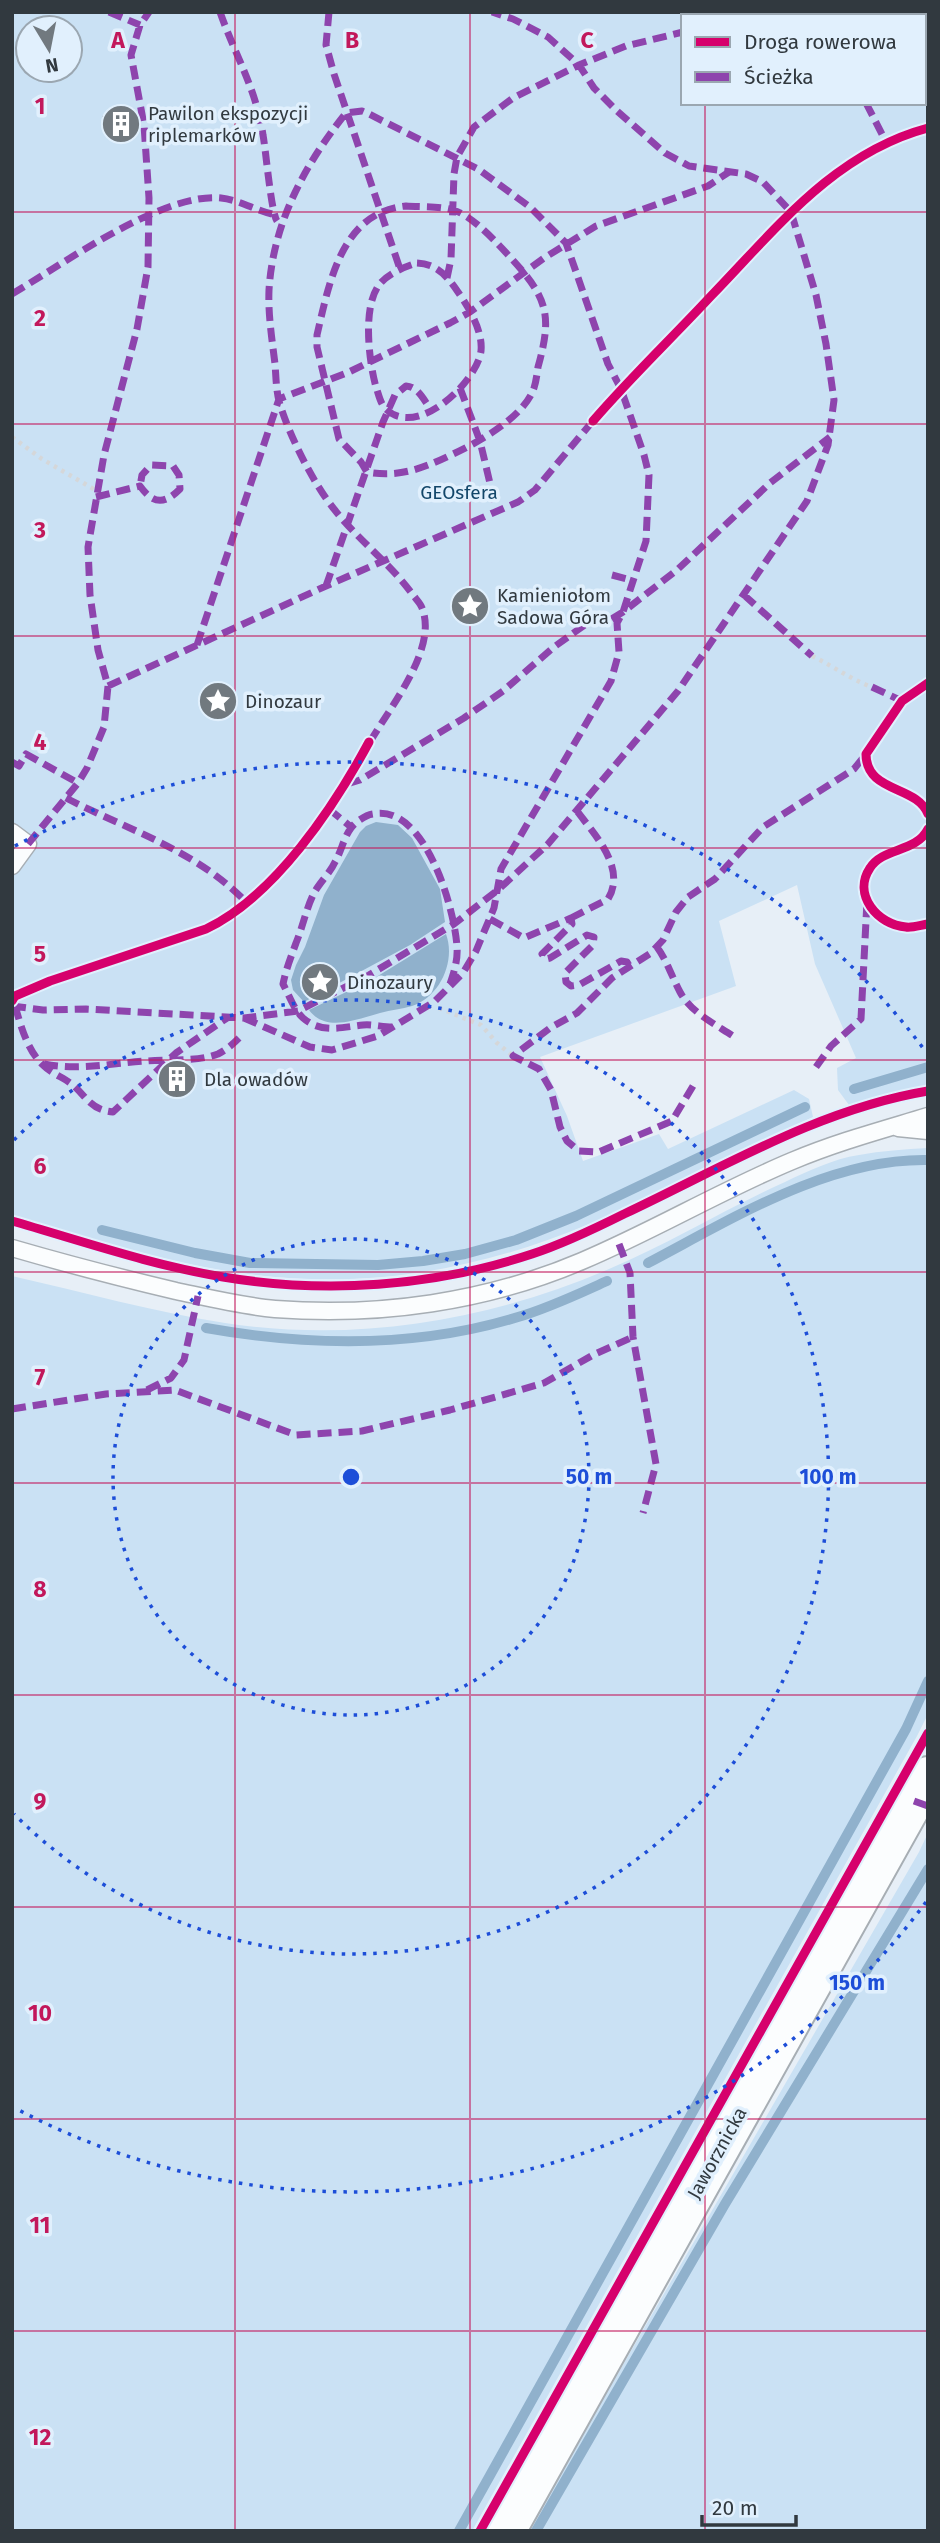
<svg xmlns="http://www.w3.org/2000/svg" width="940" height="2543" viewBox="0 0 940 2543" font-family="'Fira Sans',sans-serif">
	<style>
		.green { fill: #cae1f4; fill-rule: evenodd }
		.water { fill: #90b1cc }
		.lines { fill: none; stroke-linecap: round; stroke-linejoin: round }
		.stream { stroke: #90b1cc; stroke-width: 10 }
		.building { fill: #8c98a1 }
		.lane-casing { stroke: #a7aeb4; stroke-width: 19 }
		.secondary-casing { stroke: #a7aeb4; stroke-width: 42 }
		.path { stroke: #d5d7d9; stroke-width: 4.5; stroke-dasharray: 3.5 5; stroke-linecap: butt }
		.lane { stroke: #fbfdfe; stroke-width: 16 }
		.secondary { stroke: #fbfdfe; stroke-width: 38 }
		.quiet { stroke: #8e44ad; stroke-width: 7; stroke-dasharray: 14 7; stroke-linecap: butt }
		.cycleway-casing { stroke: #e1f0fd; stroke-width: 13 }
		.cycleway { stroke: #d6006c; stroke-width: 9 }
		.grid { fill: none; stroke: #c2185b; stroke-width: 2; stroke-opacity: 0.55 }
		.ring { fill: none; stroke: #1d4ed8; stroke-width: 3.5; stroke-dasharray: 3.5 7 }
		.labels { text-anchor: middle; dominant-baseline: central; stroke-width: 7; stroke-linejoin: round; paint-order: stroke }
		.poi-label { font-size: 19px; fill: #31393f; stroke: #e1f0fd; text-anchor: start }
		.park-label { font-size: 19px; fill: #124669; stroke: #e1f0fd }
		.street-label { font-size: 19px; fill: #31393f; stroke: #e1f0fd }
		.grid-label { font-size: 23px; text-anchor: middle; font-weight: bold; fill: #c2185b; stroke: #e1f0fd; stroke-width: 7; stroke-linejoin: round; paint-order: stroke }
		.centre { fill: #1d4ed8; stroke: #e1f0fd; stroke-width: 3.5 }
		.ring-label { font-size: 21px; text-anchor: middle; font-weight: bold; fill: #1d4ed8; stroke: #e1f0fd; stroke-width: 7; stroke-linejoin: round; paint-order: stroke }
	</style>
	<rect width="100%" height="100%" fill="#e7eff7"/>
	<!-- green -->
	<path class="green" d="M12,12H928V1085L849,1105L838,1090L837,1068L856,1058L815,964L797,885L719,921L736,986L540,1057L567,1116L583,1161L659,1134L668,1149L794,1090L809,1099L813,1117C760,1141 708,1166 656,1192C634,1203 612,1215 589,1224C451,1282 317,1295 171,1260C117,1247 65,1231 12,1218ZM683,16H924V103H683ZM28,28H70V70H28Z
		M928,1148V1714L917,1736L472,2531H12V1276C83,1292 154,1312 225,1323C356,1343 488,1321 609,1269C669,1244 725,1209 785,1182C808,1171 833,1159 859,1155C881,1151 905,1149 928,1148Z
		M928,1833V2531H527L919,1852Z"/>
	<!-- water -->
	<path class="water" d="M376,822L398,825L412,838L440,889L445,922L410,945L304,1002L293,990L291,980L296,965L305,947L324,895L360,832L366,826Z
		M446,934C456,961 440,997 412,1006C402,1009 391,1010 380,1013C357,1019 326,1033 309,1010L373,979Z"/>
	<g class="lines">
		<!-- stream -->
		<path class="stream" d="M854,1089L928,1067
			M102,1230L195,1253L250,1263L378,1265L423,1261L465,1254L516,1240L576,1216L805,1107
			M648,1263C732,1219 829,1158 928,1160
			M206,1328C308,1346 418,1348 518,1317C549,1308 578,1294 607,1281
			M459,2531L906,1729L928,1681
			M536,2531L725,2204L928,1869"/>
	</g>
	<!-- building -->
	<path class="building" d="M133,108L139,132L108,139L102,116Z"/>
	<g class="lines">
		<!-- lane casing -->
		<g class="lane-casing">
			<path id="lane" d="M12,832L28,844L12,866
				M898,1128L928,1131
				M12,1248C67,1264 121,1278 176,1291C209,1298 242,1306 275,1309C379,1317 486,1302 582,1261C653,1231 720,1191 792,1161C837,1142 882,1130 928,1116"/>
		</g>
		<!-- secondary casing -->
		<g class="secondary-casing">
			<path id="secondary" d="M506,2531L928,1776"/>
		</g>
		<!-- path -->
		<path class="path" d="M825,182C857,158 888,138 928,128
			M12,437L42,459L97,491
			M812,656C833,666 850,679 872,687
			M439,1008L481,1025L497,1043L513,1056"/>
		<!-- lane -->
		<use href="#lane" class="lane"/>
		<!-- secondary -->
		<use href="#secondary" class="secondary"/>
		<!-- quiet -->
		<path class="quiet" d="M109,12L140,25
			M220,12C235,55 256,88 263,135C266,151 271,212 277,221
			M329,12L326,45L334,74L400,269
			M783,12L790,16
			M725,16L733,12
			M866,103L886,142
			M406,206C421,207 439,206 453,210C472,215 497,243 510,257C547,297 553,314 538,367C537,374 536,382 534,388C524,417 479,442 453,454C424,468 399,478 367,472L361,462L339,439L317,347V335C329,284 341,212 406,206Z
			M417,263C437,264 447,276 458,292C469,308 483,331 481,351C477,382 418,438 387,410C380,404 379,395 376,387C369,362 363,311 377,288C384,275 404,267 417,263Z
			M447,278L451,259L454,174L457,157L474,127L513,98L579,65L626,46L683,32
			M12,294C63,264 163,192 221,198C239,200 255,210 272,214
			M460,388L480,441L497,513
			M96,497L140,486C153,504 164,505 180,489L179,475L173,466L151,465L142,475L140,486
			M612,575L631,580
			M326,586L383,422L395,395L406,386C419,387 424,401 432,411
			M744,595L812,656
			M197,645L279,399L349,372L450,323L470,312L544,258L596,226L708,186L729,172
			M108,686L326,586L518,502L535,490L597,416
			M872,687L902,701
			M12,762L19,766L26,754L78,783
			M347,784L360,780L464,718L503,691L554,647L586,624L610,620L623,612L677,570L770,483L830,437
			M66,798C130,831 196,850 247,903
			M329,809L351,827
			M28,844L78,783L87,768L104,727L108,686L98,650L90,595L88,547L104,455L137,329L148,267L149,198L144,125L131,55L140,25L149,12
			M571,918L608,899C627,868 594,834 577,811
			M490,919L524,938L571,918L572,924L542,954L546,959L550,958L587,935L594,937L593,945L565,973L566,982L571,986L579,985L621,961L627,962L630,967
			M657,947C667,961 672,977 680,992C691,1013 717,1025 736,1038
			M12,1006L43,1010L86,1009L244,1018L298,1011L369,975L454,924L499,889L548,844L678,691L807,501L828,445L834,400L826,344L816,295L791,212L763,182L746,174L689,166L665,153L617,111L594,88L579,65L548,37L513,19L492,12
			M15,1006C21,1026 27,1050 43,1065C52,1074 65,1078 74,1086C88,1099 92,1110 113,1112L176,1053L227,1018
			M244,1018L310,1047L332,1050L378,1036L434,1002L463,973L476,951L494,908L501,869L611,681L619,652L617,623L623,612L646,541L649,475L644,455L621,389L608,364L566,243L530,207L478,169L369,114L362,111L346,113C305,164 273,223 269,290C268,315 272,339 275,364C276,376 276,389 279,401C288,433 313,483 334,509C358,540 390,563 413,595C416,599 421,604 422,608C439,650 386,712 367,747
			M392,1027C382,1027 372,1024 363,1025C343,1027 321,1034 303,1018C294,1010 289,995 283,984C286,969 291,957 296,943C303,926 306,909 314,893C320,882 330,873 335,862C341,852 344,837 351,828C355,822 366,815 373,814C425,803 455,910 457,947C458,960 454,972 450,984
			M44,1064C80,1071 112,1063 147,1061C170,1059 197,1062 218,1054C226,1050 233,1044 239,1038
			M816,1067L831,1046L861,1019L867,901
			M693,1086L672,1121L599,1152L579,1151L567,1141L560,1127L551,1090L539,1069L513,1056L550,1028L577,1013L612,978L651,953L663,940L676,912L688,897L715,879L763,827L854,769L866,754
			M619,1244L630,1273L633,1337L656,1464L643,1513
			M147,1390L171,1378L184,1360L198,1296
			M12,1409L106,1394L175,1390L296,1435L362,1431L450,1410L544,1383L593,1355L633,1337
			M914,1801L928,1806"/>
		<!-- cycleway casing -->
		<g class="cycleway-casing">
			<path id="cycleway" d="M593,421C631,377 672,338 711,296C775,230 834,153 928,128
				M928,683L902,701L866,754C866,793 917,785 928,814
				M928,829C916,853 883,847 870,868C852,895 878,925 906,927C912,928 921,925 928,924
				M12,1001L15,996L50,981L206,929C275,896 334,807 369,742
				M12,1221C82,1241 151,1265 223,1277C325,1294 432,1287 532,1254C563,1244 594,1229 624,1214C722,1168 819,1109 928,1091
				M480,2531L928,1733"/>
		</g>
		<!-- cycleway -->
		<use href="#cycleway" class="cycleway"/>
	</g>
	<!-- grid -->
	<path class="grid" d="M235,12V2531M470,12V2531M705,12V16M705,103V2531M12,212H928M12,424H928M12,636H928M12,848H928M12,1060H928M12,1272H928M12,1483H928M12,1695H928M12,1907H928M12,2119H928M12,2331H928"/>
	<!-- distance rings -->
	<g class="ring">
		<circle cx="351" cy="1477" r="238"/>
		<path d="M14 1140A477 477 0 1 1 14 1814"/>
		<path d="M926 1902A715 715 0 0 1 15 2108M15 846A715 715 0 0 1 926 1052"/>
	</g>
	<!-- icons -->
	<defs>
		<g id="building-disc" transform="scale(2.0125)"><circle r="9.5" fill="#71797f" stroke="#e1f0fd"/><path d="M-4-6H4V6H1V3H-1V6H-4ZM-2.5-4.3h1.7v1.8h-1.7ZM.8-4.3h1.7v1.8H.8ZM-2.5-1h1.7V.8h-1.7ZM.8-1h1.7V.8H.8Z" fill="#fff"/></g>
		<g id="sight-disc" transform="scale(2.0125)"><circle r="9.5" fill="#71797f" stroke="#e1f0fd"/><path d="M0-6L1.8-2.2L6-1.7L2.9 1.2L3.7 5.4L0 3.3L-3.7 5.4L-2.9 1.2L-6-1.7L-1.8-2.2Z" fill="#fff"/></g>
	</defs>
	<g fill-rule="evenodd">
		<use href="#building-disc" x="121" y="124"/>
		<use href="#sight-disc" x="470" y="606"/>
		<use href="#sight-disc" x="218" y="701"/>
		<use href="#sight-disc" x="320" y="982"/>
		<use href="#building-disc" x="177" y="1079"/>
	</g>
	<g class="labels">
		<!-- poi labels -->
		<g class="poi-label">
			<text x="148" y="113">Pawilon ekspozycji<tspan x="148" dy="22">riplemarków</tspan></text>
			<text x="497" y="595">Kamieniołom<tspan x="497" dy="22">Sadowa Góra</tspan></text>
			<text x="245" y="701">Dinozaur</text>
			<text x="347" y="982">Dinozaury</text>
			<text x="204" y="1079">Dla owadów</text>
		</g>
		<!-- park labels -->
		<g class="park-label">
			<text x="459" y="492">GEOsfera</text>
		</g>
		<!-- street labels -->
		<g class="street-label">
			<text transform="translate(717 2153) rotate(-61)">Jaworznicka</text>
		</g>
	</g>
	<g class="grid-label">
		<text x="118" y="48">A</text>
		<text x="352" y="48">B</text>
		<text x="587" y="48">C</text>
		<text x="40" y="114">1</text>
		<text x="40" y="326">2</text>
		<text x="40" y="538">3</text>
		<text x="40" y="750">4</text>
		<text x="40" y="962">5</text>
		<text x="40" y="1174">6</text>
		<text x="40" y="1385">7</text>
		<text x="40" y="1597">8</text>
		<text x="40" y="1809">9</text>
		<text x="40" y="2021">10</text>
		<text x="40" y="2233">11</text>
		<text x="40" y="2445">12</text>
	</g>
	<circle cx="351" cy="1477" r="10" class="centre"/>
	<g class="ring-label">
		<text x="589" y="1484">50 m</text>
		<text x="828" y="1484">100 m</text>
		<text x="857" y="1990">150 m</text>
	</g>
	<!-- border -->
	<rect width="940" height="2543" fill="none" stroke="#31393f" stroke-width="28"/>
	<!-- legend -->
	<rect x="681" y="14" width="245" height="91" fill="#e1f0fd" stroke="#9ba7b1" stroke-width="2"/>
	<rect x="695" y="37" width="35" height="10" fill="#d6006c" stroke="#9ba7b1" stroke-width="2"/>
	<text x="744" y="49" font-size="21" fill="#31393f">Droga rowerowa</text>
	<rect x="695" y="72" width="35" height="10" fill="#8e44ad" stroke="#9ba7b1" stroke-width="2"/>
	<text x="744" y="84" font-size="21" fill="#31393f">Ścieżka</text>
	<!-- north arrow -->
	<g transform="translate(49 49) rotate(170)"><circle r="33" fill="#e1f0fd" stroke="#9ba7b1" stroke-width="2"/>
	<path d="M0-5L12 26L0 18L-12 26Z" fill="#71797f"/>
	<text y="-10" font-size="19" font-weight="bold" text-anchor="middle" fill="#31393f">N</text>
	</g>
	<!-- scale -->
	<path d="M702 2515v10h94v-10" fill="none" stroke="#31393f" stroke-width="3.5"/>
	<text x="712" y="2515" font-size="21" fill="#31393f" stroke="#e1f0fd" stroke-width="5" paint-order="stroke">20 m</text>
</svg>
